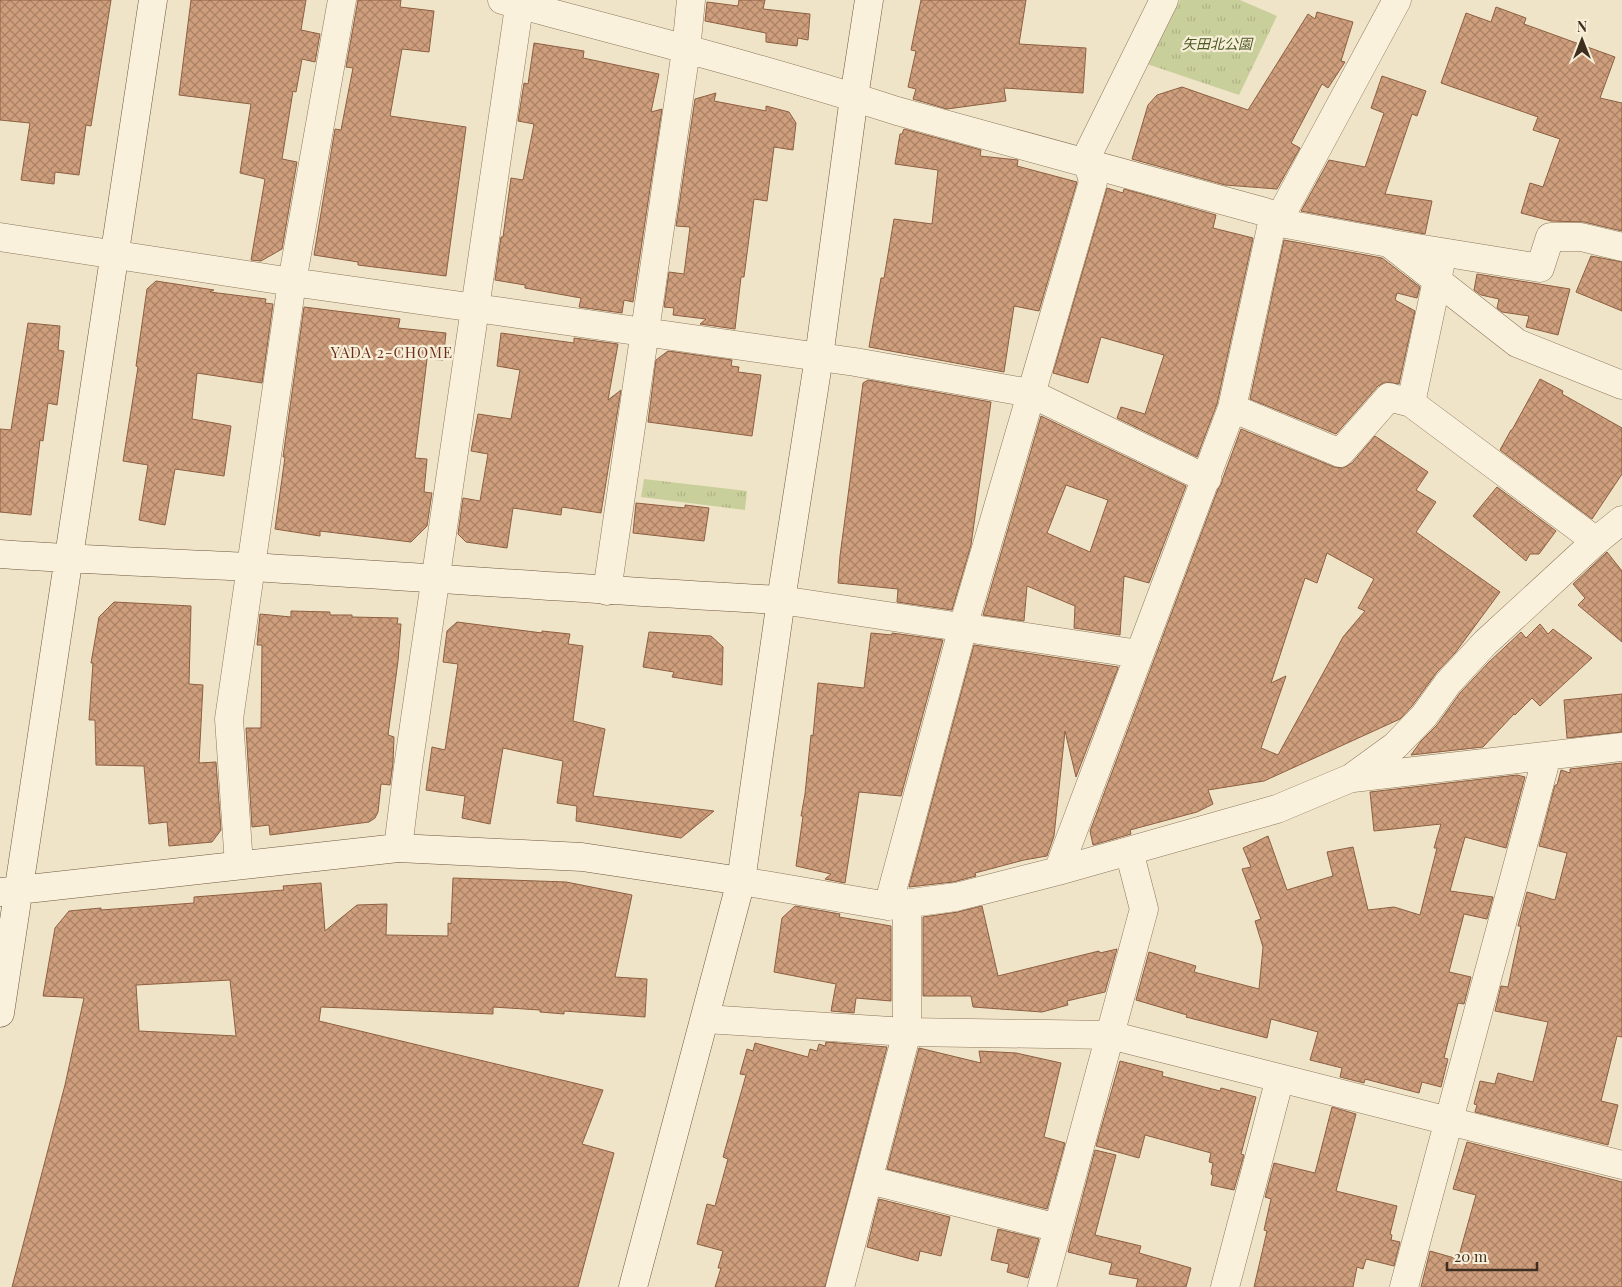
<svg xmlns="http://www.w3.org/2000/svg" width="1622" height="1287" viewBox="0 0 1622 1287" font-family="'Playfair Display','Noto Sans JP',serif">
	<style>
		.park { fill: url(#park-tufts) }
		.building { fill: url(#building-cross-hatch); stroke: #8d5f41; fill-rule: evenodd }
		.lines { fill: none; stroke-linecap: round; stroke-linejoin: round }
		.street-casing { stroke: #8d765c; stroke-width: 29 }
		.secondary-casing { stroke: #6f573f; stroke-width: 29 }
		.street { stroke: #faf1dc; stroke-width: 28 }
		.secondary { stroke: #faf1dc; stroke-width: 28 }
		.labels { text-anchor: middle; dominant-baseline: central; stroke-width: 4.5; stroke-linejoin: round; paint-order: stroke }
		.park-label { font-size: 14px; font-style: italic; fill: #4d5a26; stroke: #f7eed8 }
		.neighbourhood-label { font-size: 15px; letter-spacing: 1px; fill: #6b2e1e; stroke: #f7eed8 }
	</style>
	<defs>
		<pattern id="park-tufts" width="24" height="20" patternUnits="userSpaceOnUse" patternTransform="scale(1.25)"><rect width="24" height="20" fill="#c9cf9b"/><path d="M3 7l-1-3M5 7V3M7 7l1-3M15 17l-1-3M17 17v-4M19 17l1-3" fill="none" stroke="#aeb285"/></pattern>
		<pattern id="building-cross-hatch" width="8" height="8" patternUnits="userSpaceOnUse" patternTransform="scale(1.25)"><rect width="8" height="8" fill="#cf9f7d"/><path d="M0 0l8 8M0 8l8-8" fill="none" stroke="#a98266"/></pattern>
	</defs>
	<rect width="100%" height="100%" fill="#f0e4c8"/>
	<!-- park -->
	<path class="park" d="M1180,0H1240L1277,16L1239,95L1147,64Z
		M644,479L747,491L745,510L641,497Z"/>
	<!-- building -->
	<path class="building" d="M0,0H111L91,126L86,125L79,175L55,172L54,184L21,180L30,123L0,120Z
		M191,0H306L301,30L320,34L315,62L302,59L296,92L293,91L282,159L297,162L282,249L261,261L251,260L265,179L240,173L251,104L179,95Z
		M358,0H401L400,7L434,11L429,52L402,49L390,116L466,127L446,276L358,265V262L314,255L335,129L341,130L353,68L346,67Z
		M739,0H765L763,9L810,14L808,40L798,38L797,46L766,42V33L705,21L707,2L738,6Z
		M921,0H1026L1019,44L1086,48L1083,93L1004,88L1006,101L947,109L913,99L916,89L908,87L916,51L911,50Z
		M1496,7L1526,18L1524,24L1615,57L1600,98L1622,103V231L1584,222L1551,221L1521,213L1530,183L1543,187L1560,139L1533,130L1538,117L1441,83L1466,13L1491,22Z
		M1317,12L1353,22L1341,61L1345,62L1328,88L1322,84L1291,143L1300,148L1277,189L1225,185L1132,159L1148,105L1157,95L1182,87L1248,110L1308,14L1315,19Z
		M534,43L584,51L583,58L659,74L651,112L662,109L633,302L624,300L622,313L579,307L581,298L525,288V285L495,280L501,237H503L511,178L523,180L534,124L518,121L524,83L528,84Z
		M1382,76L1426,91L1417,116L1412,114L1385,194L1432,201L1425,234L1301,211L1329,160L1365,167L1384,113L1371,108Z
		M716,93L714,101L766,111V106L789,112L796,123L793,150L774,147L767,201L754,199L744,277H741L735,329L700,324L706,319L673,315L674,308L664,307L669,272L684,274L690,227L676,226L695,99Z
		M904,129L981,150L980,156L1018,160L1017,166L1077,182L1039,311L1014,306L1004,372L869,347L881,278H884L894,219L932,224L938,170L895,164L900,134H902Z
		M1107,188L1123,193L1124,189L1216,215L1213,228L1253,238L1217,404L1197,457L1117,418L1121,407L1145,414L1164,355L1101,337L1088,383L1053,373Z
		M1284,240L1382,258L1420,287L1417,298L1397,293L1395,300L1415,311L1399,384L1385,382L1378,386L1336,434L1250,399Z
		M1591,256L1622,262V311L1576,292Z
		M1477,274L1570,289L1558,335L1526,327L1529,316L1502,312L1497,308L1499,299L1481,295L1474,290Z
		M156,281L214,290L210,292L266,299L265,303L273,304L262,383L197,373L192,419L231,426L224,476L175,469L165,525L139,520L148,465L123,461L138,367L136,366L147,289Z
		M304,307L400,319L398,328L446,333L443,360L427,359L415,458L427,459L424,492L432,493L427,526L411,542L320,531V536L275,529L285,457H283Z
		M28,323L60,326L58,350L64,351L57,405L48,403L43,441L40,440L31,515L0,512V429L11,430Z
		M501,333L574,343V338L618,344L608,400L621,390L601,513L562,507L561,515L513,508L507,548L466,542L458,534L463,498L480,501L488,454L471,451L478,414L511,419L520,370L497,366Z
		M668,351L732,360L731,366L739,367L738,372L761,375L752,436L648,422L656,360Z
		M1540,379L1563,391L1562,394L1622,428V474L1592,519L1500,450L1511,430H1512Z
		M868,380L991,402L971,545L952,610L897,602L898,589L838,583L840,556L863,383Z
		M1041,416L1186,486L1149,583L1124,576L1120,635L1074,628L1075,606L1027,586L1024,621L983,615ZM1066,485L1108,500L1090,552L1047,533Z
		M1241,429L1334,467L1343,468L1352,463L1375,436L1428,472L1416,490L1436,502L1416,532L1500,592L1455,653L1437,672L1412,706L1400,719L1264,781L1208,790L1213,804L1197,812L1130,830L1131,834L1093,845L1090,831L1218,489L1221,485L1223,478ZM1327,553L1374,579L1358,608L1365,611L1343,637L1278,755L1261,748L1286,676L1271,683L1305,578L1317,583Z
		M1497,487L1556,531L1539,554H1530L1526,561L1473,516Z
		M636,503L685,508V505L709,508L704,541L633,533Z
		M1607,552L1622,571V642L1578,605L1585,598L1573,584Z
		M114,602L191,606L189,684L203,685L199,763L216,762L221,830L212,842L169,846L167,822L149,824L144,766L96,765L95,720H89L93,663H91L99,617Z
		M291,611L330,612V615H352V617L398,618L397,624H401L398,661L388,735L394,737L393,763L390,785L381,784L378,812L375,818L369,822L270,835L269,825L252,827L246,728H261L262,645H257L260,614L291,617Z
		M457,622L542,633V631L570,634L568,644L583,646L573,721L605,729L593,796L714,811L681,838L576,821L577,806L557,803L563,761L503,748L490,824L462,818L465,796L426,790L432,747L445,750L458,664L443,662L447,631Z
		M1540,624L1548,634L1553,629L1592,658L1540,706L1532,698L1515,715L1514,714L1483,747L1411,755L1421,741L1437,725L1460,693L1489,662L1521,632L1526,638Z
		M649,632L711,636L723,647L722,685L672,677L674,672L643,667Z
		M871,633L892,635V633L943,640L901,796L859,792L845,883L825,879L831,874L796,866L803,816H801L805,794L811,735L813,736L818,683L864,688Z
		M974,645L1118,667V668L1076,777L1065,731L1054,836L1047,856L1024,860L975,873L976,876L953,882L909,887Z
		M1622,694V732L1567,738L1564,700Z
		M1622,763V1037L1617,1036L1601,1101L1618,1105L1608,1145L1475,1112L1477,1105L1474,1104L1480,1081L1495,1084L1498,1073L1533,1082L1548,1022L1495,1011L1501,986L1508,987L1521,926H1518L1527,892L1555,900L1567,853L1539,846L1555,785H1557L1561,770L1570,773V769Z
		M1517,775L1525,777L1506,848L1465,837L1450,891L1493,897L1487,919L1464,914L1449,972L1471,977L1464,1004L1458,1003L1444,1058L1448,1059L1441,1087L1422,1082L1419,1093L1365,1079L1364,1083L1340,1077L1342,1068L1310,1060L1318,1032L1271,1019L1267,1038L1186,1017L1187,1015L1136,1000L1149,952L1196,966L1194,972L1259,989L1263,947L1255,921L1261,919L1242,869L1251,867L1243,848L1268,836L1287,890L1333,876L1327,852L1353,847L1368,910L1394,907L1420,915L1437,848H1434L1441,824L1374,831L1370,792Z
		M453,878L566,882L632,895L615,977L647,979L645,1017L564,1011V1014L540,1012V1010L493,1007V1014L321,1007L319,1021L603,1090L582,1144L614,1153L578,1287H12L65,1085L84,998L43,996L55,928L69,911L101,908V910L194,903V897L284,890L283,886L321,883L325,931L357,905L387,904L386,935L448,936V923L451,924ZM230,980L236,1036L139,1031L136,985Z
		M795,906L840,914L839,917L891,926V1001L856,998L854,1013L831,1011L836,984L774,972L782,918Z
		M982,906L998,976L1099,951L1100,953L1117,949L1105,992L1067,1001L1068,1005L1042,1012L973,1007L971,996H923V917L958,912Z
		M826,1042L887,1047L825,1287H715L721,1268H718L723,1251L697,1244L707,1204L715,1206L728,1159L723,1157L746,1075L740,1074L747,1049L753,1051L755,1043L808,1057L810,1049L817,1051L819,1044L825,1046Z
		M919,1048L981,1063L979,1051L1016,1053L1061,1063L1044,1137L1065,1143L1047,1209L887,1169Z
		M1120,1061L1163,1072L1162,1076L1220,1091L1221,1088L1256,1097L1241,1154L1244,1155L1234,1190L1211,1185L1213,1175L1211,1174L1213,1163L1209,1162L1211,1153L1145,1135L1139,1158L1096,1146Z
		M1332,1107L1356,1114L1336,1191L1397,1206L1390,1234L1392,1235L1391,1240L1400,1242L1394,1266L1366,1259L1363,1269L1357,1267L1353,1287H1254L1267,1231L1264,1230L1271,1199L1265,1197L1274,1163L1315,1173Z
		M1467,1142L1622,1182V1287H1421L1430,1251L1458,1259L1476,1195L1453,1189Z
		M1095,1150L1116,1155L1095,1235L1141,1246L1139,1253L1191,1268L1186,1287H1136L1138,1279L1109,1274L1112,1263L1068,1252Z
		M879,1199L950,1217L941,1256L920,1251L918,1261L867,1247Z
		M998,1229L1039,1239L1028,1278L1007,1272L1009,1264L991,1260Z"/>
	<g class="lines">
		<!-- street casing -->
		<g class="street-casing">
			<path id="street" d="M502,0C634,35 767,69 897,111L1265,212L1278,217L1286,224L1389,243L1517,343L1622,385
				M0,237L292,282L855,362L1030,393L1207,479
				M1392,244L1540,268L1550,237H1581L1622,247
				M1411,403L1440,266
				M1232,408L1340,453L1389,397L1411,403L1596,541
				M607,591L686,50L691,0
				M781,600L1139,654
				M1353,778L1622,747
				M398,848L408,767L520,0
				M239,865L229,719L292,282L342,0
				M1058,871L1232,408L1271,228L1285,208L1397,0
				M741,881L888,906L956,897L1058,871L1277,809L1351,778L1395,746L1424,716L1448,683L1485,643L1596,541L1622,520
				M888,906L963,627L1093,182L1088,163L1090,150L1164,0
				M705,1019L907,1032L1110,1035L1622,1165
				M869,1180L1058,1228
				M840,1287L907,1032V904
				M1042,1287L1144,909L1129,851
				M1225,1287L1280,1078
				M1404,1287L1547,756"/>
		</g>
		<!-- secondary casing -->
		<g class="secondary-casing">
			<path id="secondary" d="M0,554C84,560 167,563 251,567C428,577 604,591 781,600
				M0,892L398,848L582,857L741,881
				M0,1013L153,0
				M633,1287L741,881L781,600L819,357L854,97L869,0"/>
		</g>
		<!-- street -->
		<use href="#street" class="street"/>
		<!-- secondary -->
		<use href="#secondary" class="secondary"/>
	</g>
	<g class="labels">
		<!-- park labels -->
		<g class="park-label">
			<text x="1217" y="43">矢田北公園</text>
		</g>
		<!-- neighbourhood labels -->
		<g class="neighbourhood-label">
			<text x="392" y="352">YADA 2-CHOME</text>
		</g>
	</g>
	<!-- north arrow -->
	<g transform="translate(1582 40)" stroke="#f7eed8" stroke-width="4" paint-order="stroke">
	<path d="M0-4L9 19L0 12L-9 19Z" fill="#3d2e20"/>
	<text y="-8" font-size="14" font-weight="bold" text-anchor="middle" fill="#3d2e20">N</text>
	</g>
	<!-- scale -->
	<path d="M1447 1262v8h90v-8" fill="none" stroke="#3d2e20" stroke-width="2.5"/>
	<text x="1454" y="1262" font-size="15" fill="#3d2e20" stroke="#f7eed8" stroke-width="4" paint-order="stroke">20 m</text>
</svg>
